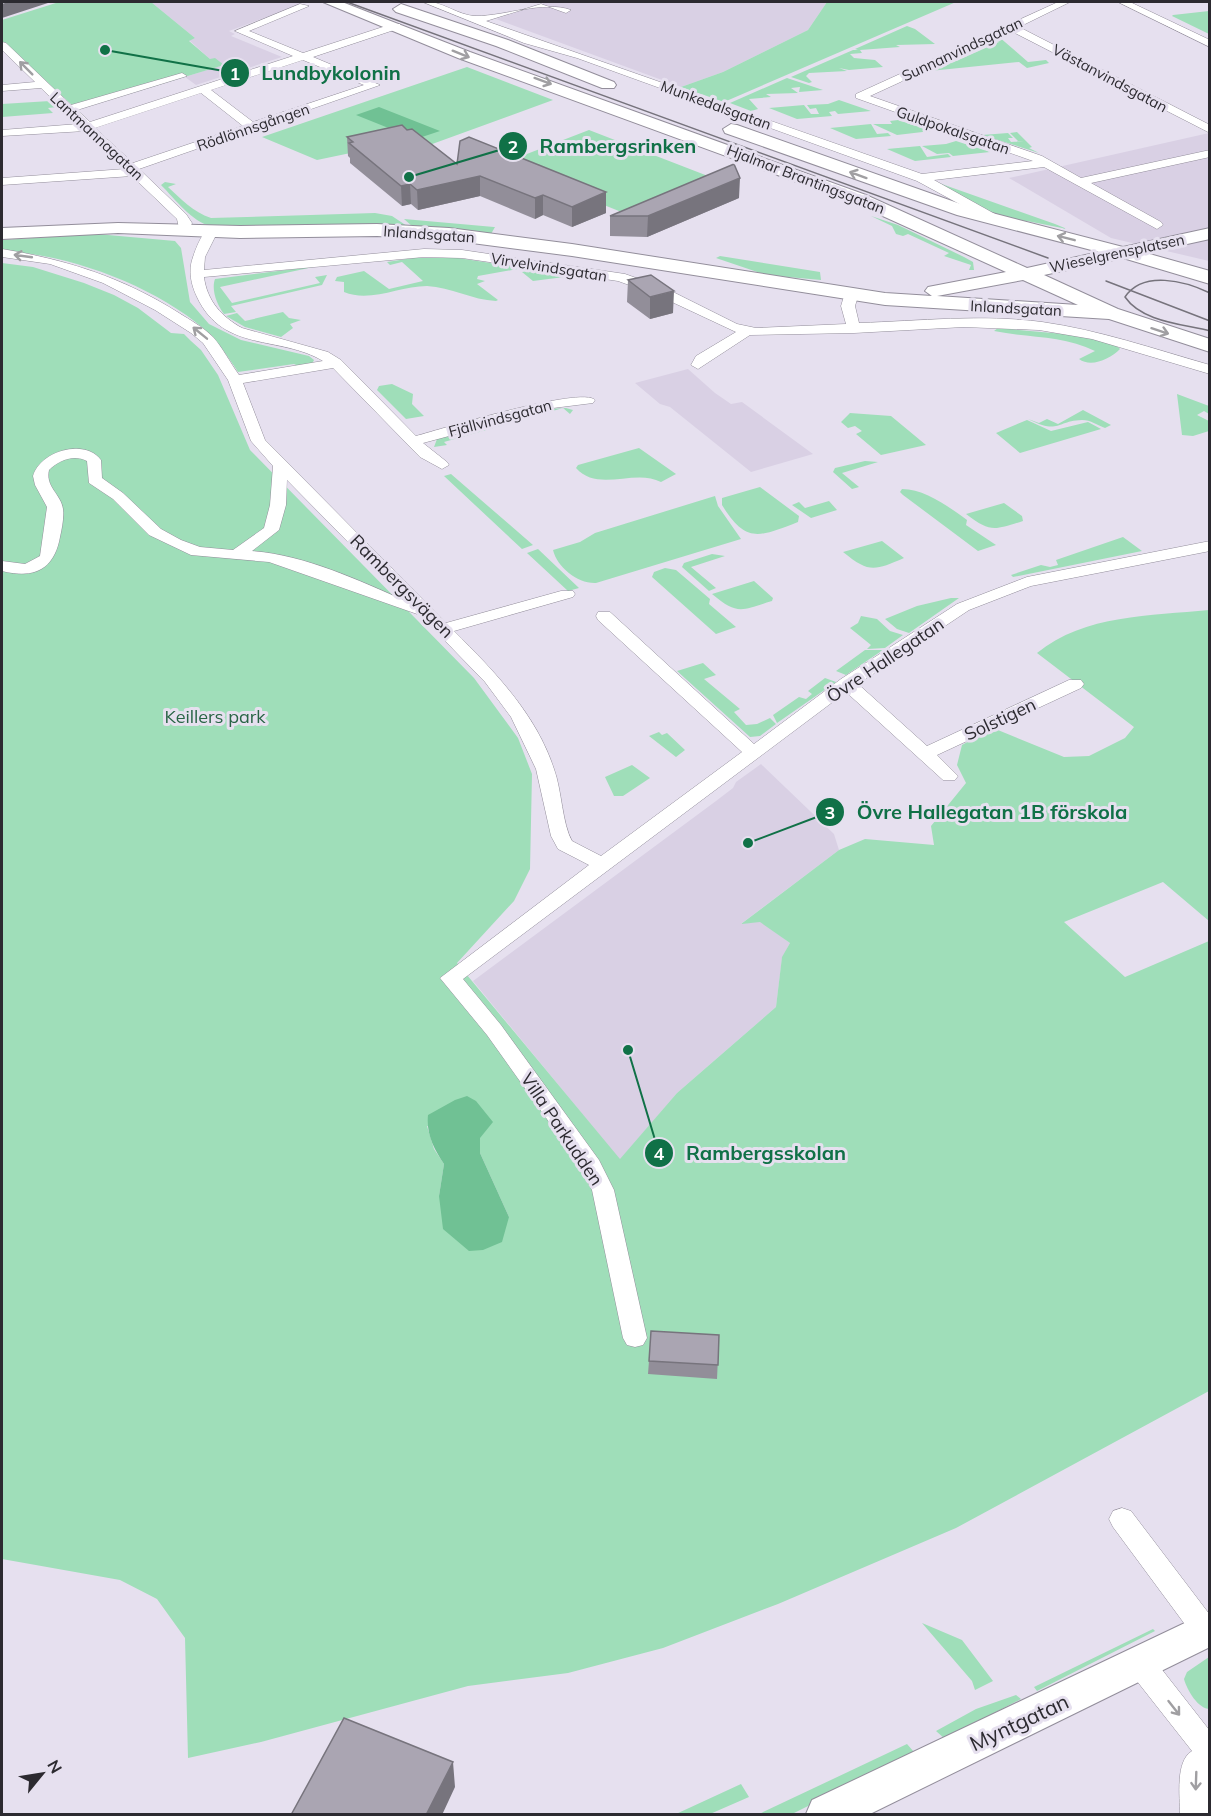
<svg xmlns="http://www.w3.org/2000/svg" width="1211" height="1816" viewBox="0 0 1211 1816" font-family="Mulish,sans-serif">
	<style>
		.built { fill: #d9d0e4 }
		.green { fill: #9fdeb9; fill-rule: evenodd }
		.water { fill: #70c194 }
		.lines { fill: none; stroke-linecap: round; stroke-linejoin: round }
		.street-casing { stroke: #938e9b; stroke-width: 1 }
		.secondary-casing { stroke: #938e9b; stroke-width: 2 }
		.street { fill: #fff; fill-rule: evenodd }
		.secondary { fill: #fff; fill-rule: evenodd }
		.tram { stroke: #76737c; stroke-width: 1.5 }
		.wall { fill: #928e99 }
		.shaded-wall { fill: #77747d }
		.building { fill: #aaa5b2; stroke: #77747d; stroke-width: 1.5 }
		.oneway { stroke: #a09fa2 }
		.labels { text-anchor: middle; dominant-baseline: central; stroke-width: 6; stroke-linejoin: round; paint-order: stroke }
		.far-street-label { font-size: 15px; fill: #2c2a30; stroke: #e6e0ef }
		.street-label { font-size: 18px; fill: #2c2a30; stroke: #e6e0ef }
		.park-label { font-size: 18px; fill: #286445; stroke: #e6e0ef }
		.near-street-label { font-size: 21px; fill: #2c2a30; stroke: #e6e0ef }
		.leader { fill: none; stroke: #107147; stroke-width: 2 }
		.callout-dot { fill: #107147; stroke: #e6e0ef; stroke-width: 2 }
		.mark-label { font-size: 18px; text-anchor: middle; font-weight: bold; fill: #fff }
		.callout-label { font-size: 20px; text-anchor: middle; font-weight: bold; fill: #107147; stroke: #e6e0ef; stroke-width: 6; stroke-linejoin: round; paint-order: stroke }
	</style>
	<rect width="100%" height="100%" fill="#e6e0ef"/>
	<!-- built -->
	<path class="built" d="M151,2H295L302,4L229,31L235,34L231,36L282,57L245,69L240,67L233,70L236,72L196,85L185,77L223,65L210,59L189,40L195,38Z
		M547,2H827L808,30L723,72L681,87L496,19Z
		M1209,133V261L1111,238L1009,178Z
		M688,369L715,393L731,404L742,402L813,454L751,472L670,407L660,404L635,383Z
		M761,764L834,834L839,850L742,923L760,921L790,943L782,958L776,1007L677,1093L620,1160L473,981L716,801L733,788L736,782Z"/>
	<!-- green -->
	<path class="green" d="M59,2H151L195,38L189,41L210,59L215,58L224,65L86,107L73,106L2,41V20Z
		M827,2H956L724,102L681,87L723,72L808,30Z
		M1209,11V34L1172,16L1173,15Z
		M907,26L915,29L935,44L896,45L900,47L860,50L862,53L850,54L854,58L875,60L883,67L849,70L839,68L847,71L809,73L806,76L812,82L809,83L791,77L853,50H858L855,49Z
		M998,36L1028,62L1046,60L1049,63L1027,68L1019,62L920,72L946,60L954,62L999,42L993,39Z
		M467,67L553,100L424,147L408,141L317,160L262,137Z
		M787,78L823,90L799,92L800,87L791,88L798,93L766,94L771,97L749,99L758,109L751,111L730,103Z
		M839,100L871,111L838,114L835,111L829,112L832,116L797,119L769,108L804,105L811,114H819L816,108L810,109L807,105L828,104Z
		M50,101L57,107L48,108L53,113L2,117V104Z
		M898,120L931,131L897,135L873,124H892L890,121Z
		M871,124L877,134L888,133L891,136L856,139L830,128Z
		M589,130L726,183L639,219L501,164Z
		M1017,132L1032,147L1029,148L1039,153L982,135L1008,133L1013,138H1008L1011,142L1024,141H1018L1010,133Z
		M956,141L990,152L953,156L949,153L937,154L922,146L946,144Z
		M920,146L927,157L948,154L951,157L915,161L887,149Z
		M165,182L176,184L168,187C181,199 193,212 211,218L375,213L392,216L407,226H211C192,222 175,199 161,185Z
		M936,182L1055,224L1067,229L1027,221L1025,223L1004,219Z
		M871,216L898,225L964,257L973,262L974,270H969L971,265L944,256L949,253L908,234L903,236L896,234L892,226Z
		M404,219L494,227H495L491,234L413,227Z
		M97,234L175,241L181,248L190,302L209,324L241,340L309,356L314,360L312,364L302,368L294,364L238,372C228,357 218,341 204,329C153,285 68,254 2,251V240Z
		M720,256L820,272L821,280L766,275L716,258Z
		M413,258H458L523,268L478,276L477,279L485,281L477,284L498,300L496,301C472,300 451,287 427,286C400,286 370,303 344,292V282L335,281L337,277L364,271L389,289L423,281L402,262L390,265L387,262Z
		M2,263L33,267L84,283L114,295L138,308L171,333L184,334L191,341L201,350L218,375L250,450L474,678L518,738L532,774L530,869L514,901L457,963L620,1159L677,1093L776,1007L782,957L790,943L760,922L741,924L839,850L865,839L934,845L931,826L966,783L957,765L962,745L993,728L1064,757L1089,756L1125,738L1134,727L1037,653C1085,614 1151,616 1209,610V921L1163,882L1064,922L1125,977L1209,941V1391L956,1528L778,1604L663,1648L568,1673L468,1686L261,1742L188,1758L185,1638L157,1599L120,1580L2,1559ZM427,1126L480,1138V1153L509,1217L439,1196L444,1164L434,1149Z
		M318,266L220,287L232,303L320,283L315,277L327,275L322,285L231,306L236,312L224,314C217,305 211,290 215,279Z
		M537,269L580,275L533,281L522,272Z
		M283,312L289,318L301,320L290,324L293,328L281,337L245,327L226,316L237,313L245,321Z
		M998,328L1075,335L1116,345L1120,349C1110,359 1091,368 1079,359L1095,351C1064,335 1028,338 994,331Z
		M392,384L413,394L412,404L424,416L406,419L377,390L379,386Z
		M1177,394L1209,406V414L1204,411L1197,415L1209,421V431L1193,436L1182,435Z
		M563,408L444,442L447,445L434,447L437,439L547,409L566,408L573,410L570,414Z
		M1083,410L1111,425L1105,428C1097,425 1091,420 1082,420C1055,421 1060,435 1028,419L1039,423L1047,419L1058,424Z
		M850,413L891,416L926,445L881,455L856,434L862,431L855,426L848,428L841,422Z
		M1027,420L1051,431L1088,422L1101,429L1020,453L996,433Z
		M639,448L676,474L661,482C635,468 598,493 576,468L578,465Z
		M865,461L878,462L842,473L859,487L852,489L833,472L835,468Z
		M451,474L533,545L522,549L444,476Z
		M760,487L799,516L798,522C759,537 746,544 722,505V498Z
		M902,489C925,489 949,507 967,520L966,525L996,545L978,551L903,495L900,492Z
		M715,496L718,506L741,539L596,583C578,584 557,567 553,550L580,542L595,533Z
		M829,501L837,510L811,518L792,505L799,502L805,508Z
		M1004,503L1022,516L1023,521C994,530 991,533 966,514Z
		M1123,537L1142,551L1013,577L1011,575L1041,565L1050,567L1058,565L1056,560Z
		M882,541L904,558C874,571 869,573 843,552Z
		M538,549L579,588L568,591L527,553Z
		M712,554L725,556L691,567L716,588L709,591L682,567L684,563Z
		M665,568L676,570L710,599L709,604L736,627L716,634L652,577L654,572Z
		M754,581L773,598L772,601C742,610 738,616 712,594Z
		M951,598H959L909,633L897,629L885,619L917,606Z
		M861,616L877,619L890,631L903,635L885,648L867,649L871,645L850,628L858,623Z
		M865,650H883L846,675L836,671Z
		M703,663L716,675L704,679L740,709L734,712L746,725L757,724L770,718L776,724L760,736L750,737L677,671Z
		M825,678L836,682L777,723L773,715L799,697L806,699L812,694L808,691Z
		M659,732L662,735L667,733L685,750L676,757L649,736Z
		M632,765L650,778L623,796H614L605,777Z
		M922,1623L962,1640L993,1681L975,1690L972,1681Z
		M1153,1629L1155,1631L1037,1691L1034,1687Z
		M1209,1657L1210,1709C1198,1709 1187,1690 1184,1679L1187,1672Z
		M1016,1695L1021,1699L945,1739L936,1731L976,1709Z
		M907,1744L914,1752L909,1756L792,1814H759Z
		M741,1784L749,1797L710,1814H676Z"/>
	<!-- water -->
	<path class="water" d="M379,107L440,131L416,139L356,115Z
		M467,1096L476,1101L493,1122L480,1138V1153L509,1217L502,1242L483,1250L469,1251L443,1229L439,1196L444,1164C434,1149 426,1134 428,1115L455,1100Z"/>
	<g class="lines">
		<!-- street casing -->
		<g class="street-casing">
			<path id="street" d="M423,2C442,0 458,16 476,16C507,16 543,0 571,10L566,13L541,4L486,21L922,174L1033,161L856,98V94L1058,2H1070L1019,27L1210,125V133L1011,31L870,96L1042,156L1081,178L1210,150V157L1091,183L1161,222L1163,225L1157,229L1044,167L934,180L1002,218L1004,221L998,225L917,181L577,58L524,43Z
				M1118,2H1130L1210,40V47Z
				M300,4L309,6L249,31L303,53L392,24H400V28L313,57L380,85L139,169L186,214L192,223L188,233H180L177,219L132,176L2,185V178L125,169L85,131L2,136V130L78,124L41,88L2,91V85L35,82L2,50V42L6,43L71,105L182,73L187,76L77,110L90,122L293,56L235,31ZM303,60L364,85L253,122L211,90ZM201,93L243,126L133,163L95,128Z
				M212,227L218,231L205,257L204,270L424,249L462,250L625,274L667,289L737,324L756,328L846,324L841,306L845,293L852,289L859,293L855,306L859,323C919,321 982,314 1042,322C1099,330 1154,349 1210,365V374L1092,339L1039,330L964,327L854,333L750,335L698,369L691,365L696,356L736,332L657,295L618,281L462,258L424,257L204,277C207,301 222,317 242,328L328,352L341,360L416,436C441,429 582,386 595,400L593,403L553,408L423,443L447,462L449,465L442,469L420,457L333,368L243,383L265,440L446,623L561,591H573L575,594L573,597L454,631C495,672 536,714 554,769C562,791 562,823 572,841L601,856L742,752L598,620L596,616L598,612H610L754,744L841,679L957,604L1027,577L1210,541V551L1031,586L969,610L858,684L927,746L1069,680H1081L1084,684L1081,688L937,755L958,776L955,780H943L846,692L463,979L501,1025L599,1160L614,1190L647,1338L643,1345L635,1347L627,1345L623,1338L592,1190L579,1164L487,1035L440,978L589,865L558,849L551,836L536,769L511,717L485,682L420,615L269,562L191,555L149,535L113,499L89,483L87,461C74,454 59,460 49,470C45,487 61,494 63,509C64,518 62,528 60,537C54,570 34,579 2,571V561L25,564L40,556L47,507L35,485L33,476C40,451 85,438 101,460L102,478L123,493L161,529L181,540L200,547L233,550L264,528L270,505L273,466L251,441L228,380L203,343L191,333L155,310L103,283L50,264L2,257V249C67,260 122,277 179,313C190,320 203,327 213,337C223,348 230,363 239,375L323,361C280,335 223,353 197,297C191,285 188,270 193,257C196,248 203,229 212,227ZM287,480L406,601C358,580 305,555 252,551L279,530L286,505Z
				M1122,1508L1131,1511L1210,1615V1640L1205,1642L1195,1638L1113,1527L1109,1519L1113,1511Z
				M1139,1650L1149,1653L1210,1731L1208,1814H1180C1180,1797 1175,1761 1192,1751L1129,1671L1125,1662L1129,1653Z"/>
		</g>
		<!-- secondary casing -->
		<g class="secondary-casing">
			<path id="secondary" d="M323,2H342L470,52L866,195L1027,268L1099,252L957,215L725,133L723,129L731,124L737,125L969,207L1123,247L1210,228V239L1146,253L1210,271V284L1123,258L1044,275L1118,309L1210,339V352L1109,319L885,305L572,256L449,240L377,236L240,238L118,233L2,239V228L118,223L240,226L377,224L449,228L572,244L885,293L932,296L925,291L928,287L1006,272L854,203L458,58ZM1023,280L1078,305L937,296Z
				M401,4L508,40L614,82L616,85L614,88H602L496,46L396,12L393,9Z
				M1210,1611V1647L870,1814H806L812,1800Z"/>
		</g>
		<!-- street -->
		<use href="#street" class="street"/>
		<!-- secondary -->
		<use href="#secondary" class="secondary"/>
		<!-- tram -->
		<path class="tram" d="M347,2L1048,258
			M1106,281L1210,321
			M1210,293C1185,281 1143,270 1125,297C1142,322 1183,324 1210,331"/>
	</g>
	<!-- wall -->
	<path class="wall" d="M347,137L457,164L606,213L572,227L543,215L535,219L480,196L418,210L411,204L402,206L350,163V158L348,156Z
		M739,198L647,237L610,236V216Z
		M628,280L673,313L650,319L627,302Z
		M719,1335L717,1379L648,1374L649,1361Z"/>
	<!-- shaded-wall -->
	<path class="shaded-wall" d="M8,2H51L2,18V4Z
		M480,176V196L418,210L417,190Z
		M740,178L739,198L647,237L648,216Z
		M410,184L411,204L402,206L401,186Z
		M606,192V213L572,227V207Z
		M543,195V215L535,219V198Z
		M674,291L673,313L650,319V297Z
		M453,1762L455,1787L442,1815H426Z"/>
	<!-- building -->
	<path class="building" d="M402,125L407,130L412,129L457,164L460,141L469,137L606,192L572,207L543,195L535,198L480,176L417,190L410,184L401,186L349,143L353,142L347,137Z
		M734,164L740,178L648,216H610Z
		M651,275L674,291L650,297L628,280Z
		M651,1331L719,1335L718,1365L649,1361Z
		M344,1718L453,1762L426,1815H291Z"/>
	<!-- one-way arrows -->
	<defs><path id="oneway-shaft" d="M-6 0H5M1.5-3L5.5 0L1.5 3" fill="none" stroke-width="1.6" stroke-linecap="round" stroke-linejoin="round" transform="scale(1.5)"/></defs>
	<g class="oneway">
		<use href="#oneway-shaft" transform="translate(461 54) rotate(22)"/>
		<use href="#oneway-shaft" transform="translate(26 68) rotate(-135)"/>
		<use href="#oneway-shaft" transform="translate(543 81) rotate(20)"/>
		<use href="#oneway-shaft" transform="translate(858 175) rotate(-160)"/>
		<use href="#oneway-shaft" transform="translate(1066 238) rotate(-166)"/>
		<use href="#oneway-shaft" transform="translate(23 256) rotate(-172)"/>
		<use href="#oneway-shaft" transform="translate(1160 331) rotate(18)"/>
		<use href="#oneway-shaft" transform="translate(200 333) rotate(-141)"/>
		<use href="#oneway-shaft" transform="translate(1174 1708) rotate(52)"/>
		<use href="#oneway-shaft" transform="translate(1196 1781) rotate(92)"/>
	</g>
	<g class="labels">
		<!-- far-street labels -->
		<g class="far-street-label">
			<text transform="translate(962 49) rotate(-25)">Sunnanvindsgatan</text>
			<text transform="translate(1110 78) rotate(28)">Västanvindsgatan</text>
			<text transform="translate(716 105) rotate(20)">Munkedalsgatan</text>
			<text transform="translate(253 127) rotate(-19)">Rödlönnsgången</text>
			<text transform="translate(953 130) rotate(19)">Guldpokalsgatan</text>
			<text transform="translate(97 136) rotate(43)">Lantmannagatan</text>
			<text transform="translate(806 179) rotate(21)">Hjalmar Brantingsgatan</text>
			<text transform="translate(429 234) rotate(4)">Inlandsgatan</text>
			<text transform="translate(1117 253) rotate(-12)">Wieselgrensplatsen</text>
			<text transform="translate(549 267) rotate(9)">Virvelvindsgatan</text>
			<text transform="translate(1016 308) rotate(3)">Inlandsgatan</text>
			<text transform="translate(500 418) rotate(-15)">Fjällvindsgatan</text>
		</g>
		<!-- street labels -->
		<g class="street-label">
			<text transform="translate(402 586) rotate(45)">Rambergsvägen</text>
			<text transform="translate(885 660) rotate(-34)">Övre Hallegatan</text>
			<text transform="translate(1000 719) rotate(-25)">Solstigen</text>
			<text transform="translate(562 1129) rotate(56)">Villa Parkudden</text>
		</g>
		<!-- park labels -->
		<g class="park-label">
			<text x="215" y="716">Keillers park</text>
		</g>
		<!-- near-street labels -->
		<g class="near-street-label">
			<text transform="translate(1019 1722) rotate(-25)">Myntgatan</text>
		</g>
	</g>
	<!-- callouts -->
	<path class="leader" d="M105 50L235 73M409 177L513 146M748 843L830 812M628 1050L659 1153"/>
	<g class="callout-dot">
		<circle cx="105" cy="50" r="6"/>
		<circle cx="409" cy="177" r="6"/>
		<circle cx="748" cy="843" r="6"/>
		<circle cx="628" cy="1050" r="6"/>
		<circle cx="235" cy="73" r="15"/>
		<circle cx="513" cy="146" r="15"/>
		<circle cx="830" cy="812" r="15"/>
		<circle cx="659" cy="1153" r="15"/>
	</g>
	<g class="mark-label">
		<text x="235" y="80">1</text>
		<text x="513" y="153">2</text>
		<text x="830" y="819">3</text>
		<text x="659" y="1160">4</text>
	</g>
	<g class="callout-label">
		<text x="331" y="80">Lundbykolonin</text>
		<text x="618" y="153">Rambergsrinken</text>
		<text x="992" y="819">Övre Hallegatan 1B förskola</text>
		<text x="766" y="1160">Rambergsskolan</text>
	</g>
	<!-- border -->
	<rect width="1211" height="1816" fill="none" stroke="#2c2a30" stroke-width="6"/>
	<!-- north arrow -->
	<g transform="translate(42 1774) rotate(60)" stroke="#e6e0ef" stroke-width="4.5" paint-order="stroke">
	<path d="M0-4.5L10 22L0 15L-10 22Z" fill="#2c2a30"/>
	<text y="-9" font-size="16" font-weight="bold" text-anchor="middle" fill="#2c2a30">N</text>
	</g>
</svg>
